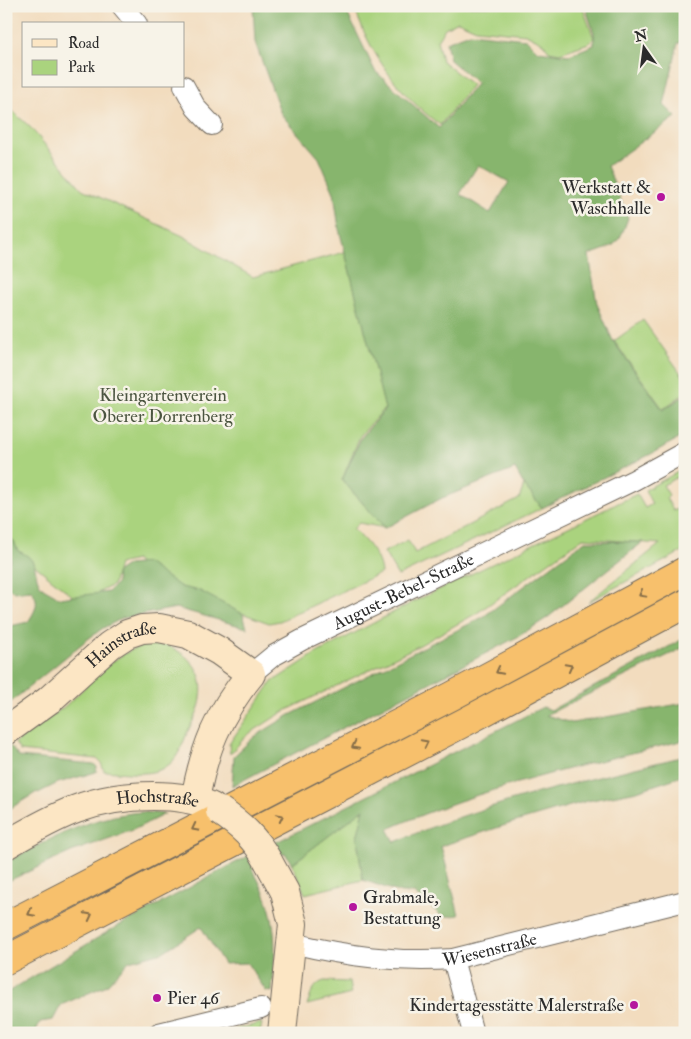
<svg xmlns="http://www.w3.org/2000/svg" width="691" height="1039" viewBox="0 0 691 1039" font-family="'IM FELL Double Pica',serif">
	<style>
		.green { fill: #aad37e; stroke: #6a7f54 }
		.forest { fill: #87b56d; stroke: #59704c; fill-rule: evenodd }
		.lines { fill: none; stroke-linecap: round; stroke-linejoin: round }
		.street-casing { stroke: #71695e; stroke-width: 22 }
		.secondary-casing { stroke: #71695e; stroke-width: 30 }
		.highway-casing { stroke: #71695e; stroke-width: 30 }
		.street { stroke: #fff; stroke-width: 20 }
		.secondary { stroke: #fce6c4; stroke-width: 28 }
		.highway { stroke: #f7c06c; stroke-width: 28 }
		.secondary-bridge-casing { stroke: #71695e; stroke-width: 30; stroke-linecap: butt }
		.secondary-bridge { stroke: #fce6c4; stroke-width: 28 }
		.oneway { stroke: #876e48 }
		.poi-dot { fill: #b5179e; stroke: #f7f3e8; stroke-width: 2 }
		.labels { text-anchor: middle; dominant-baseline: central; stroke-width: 5; stroke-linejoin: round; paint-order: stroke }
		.poi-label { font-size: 18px; fill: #2b2b2b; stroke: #f7f3e8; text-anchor: end }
		.park-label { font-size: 18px; fill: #4b5540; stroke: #f7f3e8 }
		.street-label { font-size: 18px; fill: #2b2b2b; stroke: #f7f3e8 }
	</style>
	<rect width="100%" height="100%" fill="#f7f3e8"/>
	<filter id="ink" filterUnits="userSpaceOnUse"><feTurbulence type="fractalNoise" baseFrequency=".02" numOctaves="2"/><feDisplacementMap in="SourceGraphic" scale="10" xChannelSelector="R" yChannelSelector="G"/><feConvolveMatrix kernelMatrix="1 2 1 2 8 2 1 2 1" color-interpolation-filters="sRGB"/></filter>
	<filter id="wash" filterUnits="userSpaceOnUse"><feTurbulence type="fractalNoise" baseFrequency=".0096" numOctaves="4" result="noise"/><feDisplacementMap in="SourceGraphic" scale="20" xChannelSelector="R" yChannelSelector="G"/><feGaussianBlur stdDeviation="1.12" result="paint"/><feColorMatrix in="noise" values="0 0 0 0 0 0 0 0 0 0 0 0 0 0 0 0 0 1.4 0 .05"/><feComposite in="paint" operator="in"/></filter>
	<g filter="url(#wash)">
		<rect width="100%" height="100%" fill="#f2dcbe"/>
		<!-- green -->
		<path class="green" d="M354,6H582L594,38L589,43L560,53L549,51L543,43L526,34L476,29L458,21L445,28L437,40L442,61L472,85L440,125C399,94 370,55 354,6Z
			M6,105L31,128L82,189L183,236L253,277L345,252L385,408L360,436L342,480L385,528L359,523L353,529C366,541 380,556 381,573L280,621L269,623L146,578L136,560L119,564L113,585L84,600L75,598L6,542Z
			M643,320L685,379V393L663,409L614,341Z
			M685,468V473L663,485L669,495L666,498L674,511L677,509L685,520V550L588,602L660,544L583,538L477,613L420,645L283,712L247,735L230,754L229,744L272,682L315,654L415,601L637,494L645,508L652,504L645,490Z
			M524,485L542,508L398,576L384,552L408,540L415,553L519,499Z
			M159,643C184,650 206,668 201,698C200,710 192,722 187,733C182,746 177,761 164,768C146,777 123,772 104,771L101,763L97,759L20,751L15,743C32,731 49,719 65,706C94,681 118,645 159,643Z
			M365,808L357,838L363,880L305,894L292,864Z
			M324,981L349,982L351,994L307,1005C311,995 313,984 324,981Z
			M262,1023L260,1033H220Z"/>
		<!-- forest -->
		<path class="forest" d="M253,6H344L375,71L439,128L477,83L450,60L446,42L470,33L526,39L538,51L569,55L594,45V33L585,6H685V42L678,43L664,105L676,117L607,166L628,218C618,246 617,245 589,255L597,304L613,341L663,410L685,395V435L651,454L542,508L524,485L515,469L442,498L385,528L342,480L361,438L385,409L339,229L334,193L319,158L281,114L255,42ZM478,165L509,182L490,213L460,194Z
			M6,534L14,541L18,551C42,560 31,574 42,587C47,591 54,593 59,598L108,592L117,583L116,573L128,565L147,563L181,587L200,591L243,614L247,628L176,608L123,618L103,628L84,642L6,706V627L28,622C35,611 41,602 31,590L15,592L6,587L7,565L11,559L6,556Z
			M585,541L643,542L547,618L519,636L232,786L234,756L254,737L288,716L483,617Z
			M685,638V647L546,715L572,723L685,703V740C584,765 483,787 388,829L395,842C488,802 586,780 685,756V775L637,791L587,801L512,823L441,846L459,915L443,917L414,893H401L363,880L357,838L364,809L292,864L285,853L252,869C278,912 277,944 272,992L266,991L247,963L224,964L201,927L163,952L129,961L107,985L61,1005L53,1020L40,1022L35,1033H6V993L109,931L233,864L543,707L551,710Z
			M10,746L19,757L94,764L97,767L96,772L58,783L38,793L37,792L6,811V748Z
			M143,812L165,814L133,830L71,852L6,882V862C51,839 92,815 143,812Z"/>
	</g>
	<g filter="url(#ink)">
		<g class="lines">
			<!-- street casing -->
			<g class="street-casing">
				<g id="street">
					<path d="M122,6L137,24"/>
					<path d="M184,86L196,108L212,125"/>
					<path id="s1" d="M251,674L273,656L302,640L634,480L685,452"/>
					<path id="s2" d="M292,943C346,956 397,963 453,959L685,901"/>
					<path d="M453,959L473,1033"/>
					<path d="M159,1033L261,1008"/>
				</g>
			</g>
			<!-- secondary casing -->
			<g class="secondary-casing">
				<g id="secondary">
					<path id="s3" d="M6,731L49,700L110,645L127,634L142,629L159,628L188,634L219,651L251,674C218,714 204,749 195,800"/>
					<path id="s4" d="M6,845C57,815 92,796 153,796C173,796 194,798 212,807"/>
					<path d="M268,861L285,892L293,924L282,1033"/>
				</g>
			</g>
			<!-- highway casing -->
			<g class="highway-casing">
				<path id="highway" d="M6,926L452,696L685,571
					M6,960L465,722L685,604"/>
			</g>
			<!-- street -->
			<use href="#street" class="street"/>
			<!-- secondary -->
			<use href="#secondary" class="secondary"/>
			<!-- highway -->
			<use href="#highway" class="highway"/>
			<!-- secondary-bridge casing -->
			<g class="secondary-bridge-casing">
				<path id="secondary-bridge" d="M220,811C241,825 256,839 268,861"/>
			</g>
			<!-- secondary-bridge -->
			<use href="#secondary-bridge" class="secondary-bridge"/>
		</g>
		<!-- one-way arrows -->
		<defs><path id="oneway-chevron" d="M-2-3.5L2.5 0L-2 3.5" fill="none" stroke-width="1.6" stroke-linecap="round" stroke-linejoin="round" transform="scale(1.25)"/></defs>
		<g class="oneway">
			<use href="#oneway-chevron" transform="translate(642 594) rotate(151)"/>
			<use href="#oneway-chevron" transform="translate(569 667) rotate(-28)"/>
			<use href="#oneway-chevron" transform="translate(499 671) rotate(152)"/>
			<use href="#oneway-chevron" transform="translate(425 743) rotate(-27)"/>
			<use href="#oneway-chevron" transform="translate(355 746) rotate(153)"/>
			<use href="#oneway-chevron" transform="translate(280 817) rotate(-27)"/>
			<use href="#oneway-chevron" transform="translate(195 828) rotate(153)"/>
			<use href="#oneway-chevron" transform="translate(31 913) rotate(152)"/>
			<use href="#oneway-chevron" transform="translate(89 916) rotate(-27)"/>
		</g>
	</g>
	<!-- markers -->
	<g class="poi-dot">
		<circle cx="661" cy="197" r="5"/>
		<circle cx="353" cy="907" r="5"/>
		<circle cx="157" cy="998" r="5"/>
		<circle cx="634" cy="1005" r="5"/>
	</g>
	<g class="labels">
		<!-- poi labels -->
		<g class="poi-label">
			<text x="651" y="187">Werkstatt &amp;<tspan x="651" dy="21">Waschhalle</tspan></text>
			<text x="363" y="897" text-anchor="start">Grabmale,<tspan x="363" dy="21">Bestattung</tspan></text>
			<text x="167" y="998" text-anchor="start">Pier 46</text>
			<text x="624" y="1005">Kindertagesstätte Malerstraße</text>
		</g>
		<!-- park labels -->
		<g class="park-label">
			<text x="163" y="395">Kleingartenverein<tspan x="163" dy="21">Oberer Dorrenberg</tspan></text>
		</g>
		<!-- street labels -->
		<g class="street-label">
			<text stroke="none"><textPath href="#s1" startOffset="174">August-Bebel-Straße</textPath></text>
			<text stroke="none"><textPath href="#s3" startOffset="146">Hainstraße</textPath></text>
			<text stroke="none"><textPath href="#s4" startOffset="162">Hochstraße</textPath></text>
			<text stroke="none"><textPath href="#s2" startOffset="200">Wiesenstraße</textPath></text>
		</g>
	</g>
	<!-- margin -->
	<rect width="691" height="1039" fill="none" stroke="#f7f3e8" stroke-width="25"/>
	<!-- legend -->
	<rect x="22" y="22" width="162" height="65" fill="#f7f3e8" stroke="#a5a39c"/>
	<rect x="32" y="39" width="25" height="8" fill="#fce6c4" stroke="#a5a39c"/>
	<text x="68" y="48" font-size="15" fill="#2b2b2b">Road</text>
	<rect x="32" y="60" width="25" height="15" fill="#aad37e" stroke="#a5a39c"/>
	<text x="68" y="72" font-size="15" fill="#2b2b2b">Park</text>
	<!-- north arrow -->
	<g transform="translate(644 48) rotate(346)" stroke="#f7f3e8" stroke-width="4" paint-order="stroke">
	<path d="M0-4L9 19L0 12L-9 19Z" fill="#2b2b2b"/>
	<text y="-8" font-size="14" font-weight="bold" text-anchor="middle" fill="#2b2b2b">N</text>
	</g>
</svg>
